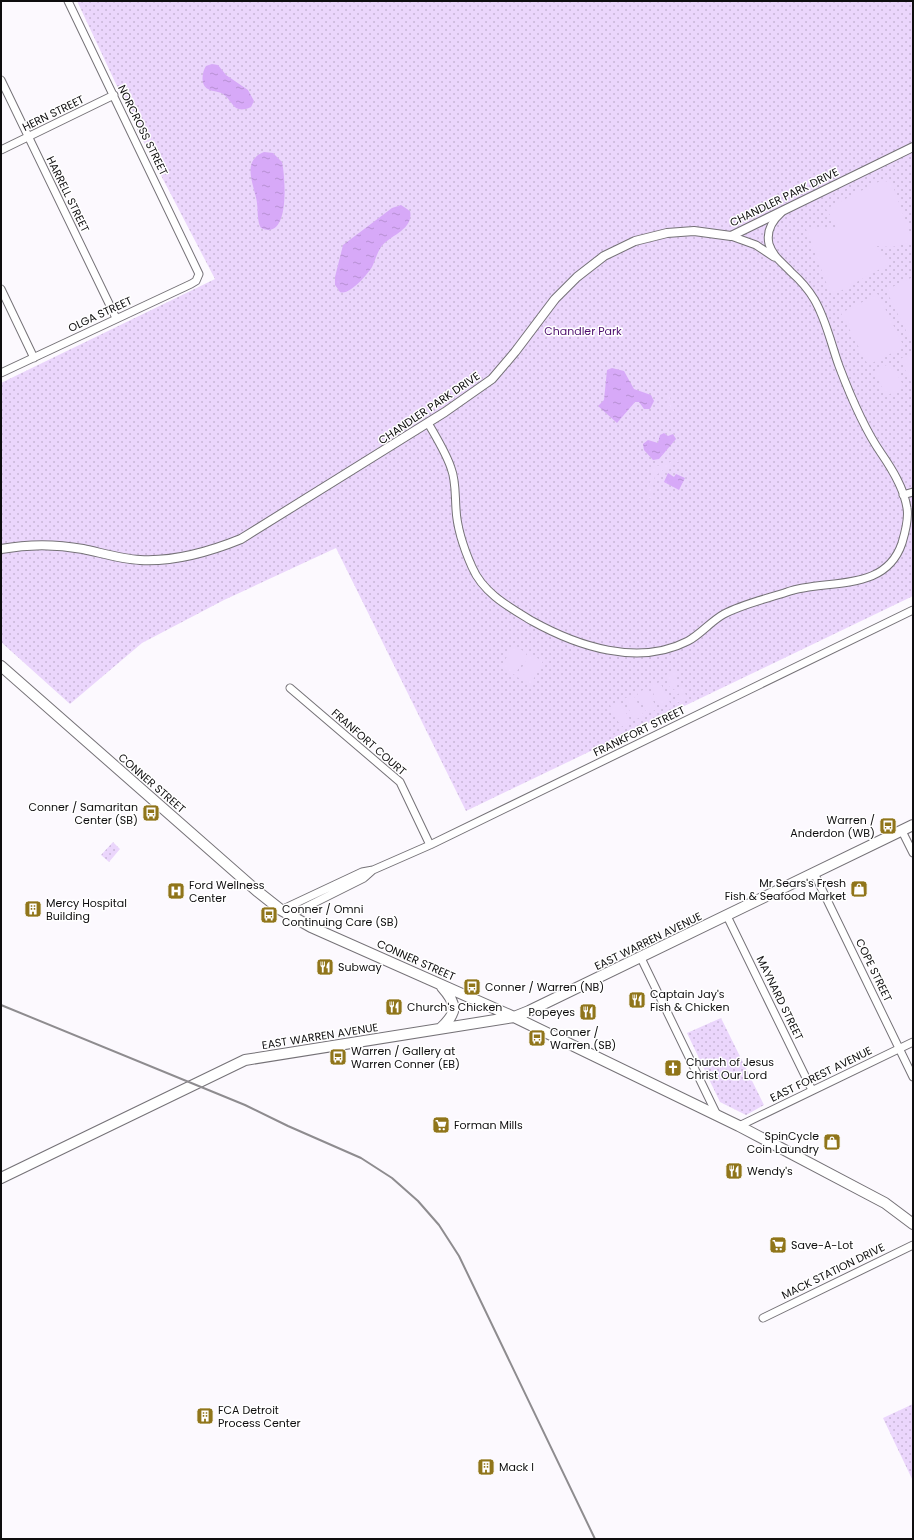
<svg xmlns="http://www.w3.org/2000/svg" width="914" height="1540" viewBox="0 0 914 1540" font-family="Poppins,sans-serif">
	<style>
		.grass { fill: url(#grass-dots) }
		.garden { fill: #ebd6fc }
		.water { fill: url(#water-ripples) }
		.lines { fill: none; stroke-linecap: round; stroke-linejoin: round }
		.minor-casing { stroke: #757277; stroke-width: 9 }
		.tertiary-casing { stroke: #757277; stroke-width: 10 }
		.secondary-casing { stroke: #757277; stroke-width: 12 }
		.minor { stroke: #fff; stroke-width: 7 }
		.tertiary { stroke: #fff; stroke-width: 8 }
		.secondary { stroke: #fff; stroke-width: 10 }
		.rail { stroke: #8e8c8f; stroke-width: 2 }
		.labels { text-anchor: middle; dominant-baseline: central; stroke-width: 3; stroke-linejoin: round; paint-order: stroke }
		.street-label { font-size: 11px; fill: #0e0d0e; stroke: #fff }
		.park-label { font-size: 11px; fill: #4d0e6c; stroke: #fff }
		.poi-label { font-size: 11px; fill: #0e0d0e; stroke: #fff; text-anchor: start }
	</style>
	<defs>
		<pattern id="grass-dots" width="8" height="8" patternUnits="userSpaceOnUse"><rect width="8" height="8" fill="#ebd6fc"/><path d="M2 2h.1M6 6h.1" fill="none" stroke="#c8b6d7" stroke-width="1.8" stroke-linecap="round"/></pattern>
		<pattern id="water-ripples" width="26" height="14" patternUnits="userSpaceOnUse"><rect width="26" height="14" fill="#d7a9f8"/><path d="M2 4q2-2 4 0t4 0M15 11q2-2 4 0t4 0" fill="none" stroke="#b790d3"/></pattern>
	</defs>
	<rect width="100%" height="100%" fill="#fcf9fe"/>
	<!-- grass -->
	<path class="grass" d="M77,1H911L913,6V596L466,811L336,548L224,600L142,643L70,704L1,642V383L215,279L140,135Z
		M113,842L120,849L109,862L101,855Z
		M721,1018L764,1105L746,1115L720,1102L687,1033Z
		M913,1404V1481L883,1418Z"/>
	<!-- garden -->
	<path class="garden" d="M882,180L892,183L913,242L892,247L876,246L889,264L837,293L829,290L806,229L824,227L839,228L826,209Z
		M913,277V343H912L886,290Z
		M878,294L904,347L868,365L841,313Z
		M913,352V383L912,384L900,359Z
		M891,363L904,387L886,396L874,371Z
		M669,391H672L670,399L677,419C670,414 666,399 669,391Z
		M681,458V461L673,463L655,476L651,493L652,496L658,500L657,502L649,498V490L653,465C669,469 670,457 681,458Z
		M513,645L527,653L515,675L501,668Z
		M529,654L543,661L531,684L517,677Z
		M674,671L677,676L667,681L664,676Z
		M678,679L680,684L670,688L668,683Z
		M660,682L670,703L660,708L650,686Z
		M681,686L684,691L674,696L671,691Z
		M647,688L657,709L647,714L637,693Z
		M685,693L687,698L677,703L675,698Z
		M633,694L644,716L634,720L624,699Z
		M620,701L631,722L621,727L610,705Z"/>
	<!-- water -->
	<path class="water" d="M212,64L218,65L226,75L248,90L254,101L251,107C233,115 234,102 223,94C219,91 213,92 208,89C200,85 202,72 206,66Z
		M264,152L273,153L282,162C285,175 291,242 261,228C257,222 258,210 257,203C255,186 240,161 264,152Z
		M401,205L410,211C414,230 390,235 381,247C377,253 375,261 372,267C367,275 349,296 340,292L335,285V277L343,245L392,208Z
		M612,368L624,371L634,389L651,395L654,401L650,409H644L639,402H635L617,423L598,406L604,400L607,370Z
		M664,433L668,436L673,434L676,439L659,459L653,460L644,450L643,444L648,440L658,443L660,435Z
		M668,473L674,477L676,474L685,478L679,490L664,482Z"/>
	<g class="lines">
		<!-- minor casing -->
		<g class="minor-casing">
			<path id="minor" d="M1,80L116,318
				M1,150L114,95
				M731,236L756,245L774,257
				M1,289L34,358
				M1,373L191,284L196,281L199,274L68,1
				M428,423C436,437 446,453 451,468C456,481 455,495 456,509C457,529 464,549 472,567C483,593 509,607 532,621C577,646 638,667 688,641C701,634 711,621 724,614C743,604 766,599 787,592C826,578 885,594 902,543C905,533 909,519 907,508C904,488 892,469 881,453C863,427 850,395 839,366C831,344 826,319 814,299C808,289 800,280 791,272C783,263 773,257 769,244C766,231 772,221 781,213
				M903,495L913,492
				M290,688L400,782L430,845
				M902,831L913,853
				M373,870L430,845L913,610
				M814,873L913,1077
				M281,910L362,872L373,870L364,878L290,915
				M727,916L812,1090
				M641,958L717,1115
				M739,1126L913,1042
				M763,1318L913,1245"/>
		</g>
		<!-- tertiary casing -->
		<g class="tertiary-casing">
			<path id="tertiary" d="M1,549C28,544 56,544 83,549C102,553 121,559 140,560C175,562 209,552 241,539L445,412L492,379L515,352L555,299L577,277L604,256L635,241L667,233L694,231L731,236L913,147"/>
		</g>
		<!-- secondary casing -->
		<g class="secondary-casing">
			<path id="secondary" d="M1,666L257,891L281,910L311,927L514,1017L739,1126L885,1203L913,1224
				M441,1028C458,1012 457,1004 442,987
				M1,1178L245,1060L514,1017L529,1011L913,825"/>
		</g>
		<!-- minor -->
		<use href="#minor" class="minor"/>
		<!-- tertiary -->
		<use href="#tertiary" class="tertiary"/>
		<!-- secondary -->
		<use href="#secondary" class="secondary"/>
		<!-- rail -->
		<path class="rail" d="M1,1005L245,1105L288,1126L361,1158L392,1178L418,1201L439,1225L459,1256L595,1539"/>
	</g>
	<!-- icons -->
	<defs>
		<g id="bus-square" transform="scale(0.9)"><rect x="-9" y="-9" width="18" height="18" rx="4" fill="#90751a" stroke="#fff"/><path d="M-5-6H5V4H4V6H2V4H-2V6H-4V4H-5ZM-3.5-4V0h7V-4ZM-3.5 1.2v1.5H-2V1.2ZM2 1.2v1.5H3.5V1.2Z" fill="#fff"/></g>
		<g id="shop-square" transform="scale(0.9)"><rect x="-9" y="-9" width="18" height="18" rx="4" fill="#90751a" stroke="#fff"/><path d="M-5-2.5h2.3a2.7 3.5 0 0 1 5.4 0H5L5.5 6h-11ZM-1.5-2.5h3a1.5 2.3 0 0 0-3 0Z" fill="#fff"/></g>
		<g id="hospital-square" transform="scale(0.9)"><rect x="-9" y="-9" width="18" height="18" rx="4" fill="#90751a" stroke="#fff"/><path d="M-5-5h3v3.5h4V-5h3V5h-3V1.5h-4V5h-3Z" fill="#fff"/></g>
		<g id="building-square" transform="scale(0.9)"><rect x="-9" y="-9" width="18" height="18" rx="4" fill="#90751a" stroke="#fff"/><path d="M-4-6H4V6H1V3H-1V6H-4ZM-2.5-4.3h1.7v1.8h-1.7ZM.8-4.3h1.7v1.8H.8ZM-2.5-1h1.7V.8h-1.7ZM.8-1h1.7V.8H.8Z" fill="#fff"/></g>
		<g id="restaurant-square" transform="scale(0.9)"><rect x="-9" y="-9" width="18" height="18" rx="4" fill="#90751a" stroke="#fff"/><path d="M-5-6h1v4h1v-4h1v4h1v-4h1v5L-1.5 .5V6h-2V.5L-5-1ZM5-6V6H3V1.5H1.5Q1.5-4 5-6Z" fill="#fff"/></g>
		<g id="church-square" transform="scale(0.9)"><rect x="-9" y="-9" width="18" height="18" rx="4" fill="#90751a" stroke="#fff"/><path d="M-1.2-6h2.4v3.5h3.3v2.4h-3.3V6h-2.4V-.1h-3.3v-2.4h3.3Z" fill="#fff"/></g>
		<g id="supermarket-square" transform="scale(0.9)"><rect x="-9" y="-9" width="18" height="18" rx="4" fill="#90751a" stroke="#fff"/><path d="M-6-5.5h2.5l.6 2H6L4.5 2H-2.5L-4.4-4H-6ZM-1.5 3.2a1.3 1.3 0 1 0 .1 0ZM3 3.2a1.3 1.3 0 1 0 .1 0Z" fill="#fff"/></g>
	</defs>
	<g fill-rule="evenodd">
		<use href="#bus-square" x="151" y="813"/>
		<use href="#bus-square" x="888" y="826"/>
		<use href="#shop-square" x="859" y="889"/>
		<use href="#hospital-square" x="176" y="891"/>
		<use href="#building-square" x="33" y="909"/>
		<use href="#bus-square" x="269" y="915"/>
		<use href="#restaurant-square" x="325" y="967"/>
		<use href="#bus-square" x="472" y="987"/>
		<use href="#restaurant-square" x="637" y="1000"/>
		<use href="#restaurant-square" x="394" y="1007"/>
		<use href="#restaurant-square" x="588" y="1012"/>
		<use href="#bus-square" x="537" y="1038"/>
		<use href="#bus-square" x="338" y="1057"/>
		<use href="#church-square" x="673" y="1068"/>
		<use href="#supermarket-square" x="441" y="1125"/>
		<use href="#shop-square" x="832" y="1142"/>
		<use href="#restaurant-square" x="734" y="1171"/>
		<use href="#supermarket-square" x="778" y="1245"/>
		<use href="#building-square" x="205" y="1416"/>
		<use href="#building-square" x="486" y="1467"/>
	</g>
	<g class="labels">
		<!-- street labels -->
		<g class="street-label">
			<text transform="translate(53 113) rotate(-26)">HERN STREET</text>
			<text transform="translate(143 130) rotate(64)">NORCROSS STREET</text>
			<text transform="translate(68 194) rotate(64)">HARRELL STREET</text>
			<text transform="translate(784 197) rotate(-26)">CHANDLER PARK DRIVE</text>
			<text transform="translate(100 314) rotate(-25)">OLGA STREET</text>
			<text transform="translate(429 408) rotate(-34)">CHANDLER PARK DRIVE</text>
			<text transform="translate(639 731) rotate(-26)">FRANKFORT STREET</text>
			<text transform="translate(369 742) rotate(41)">FRANFORT COURT</text>
			<text transform="translate(152 783) rotate(41)">CONNER STREET</text>
			<text transform="translate(648 941) rotate(-26)">EAST WARREN AVENUE</text>
			<text transform="translate(416 960) rotate(24)">CONNER STREET</text>
			<text transform="translate(874 970) rotate(64)">COPE STREET</text>
			<text transform="translate(780 998) rotate(64)">MAYNARD STREET</text>
			<text transform="translate(320 1036) rotate(-9)">EAST WARREN AVENUE</text>
			<text transform="translate(821 1074) rotate(-26)">EAST FOREST AVENUE</text>
			<text transform="translate(833 1271) rotate(-26)">MACK STATION DRIVE</text>
		</g>
		<!-- park labels -->
		<g class="park-label">
			<text x="583" y="331">Chandler Park</text>
		</g>
		<!-- poi labels -->
		<g class="poi-label">
			<text x="138" y="807" text-anchor="end">Conner / Samaritan<tspan x="138" dy="13">Center (SB)</tspan></text>
			<text x="875" y="820" text-anchor="end">Warren /<tspan x="875" dy="13">Anderdon (WB)</tspan></text>
			<text x="846" y="883" text-anchor="end">Mr Sears's Fresh<tspan x="846" dy="13">Fish &amp; Seafood Market</tspan></text>
			<text x="189" y="885">Ford Wellness<tspan x="189" dy="13">Center</tspan></text>
			<text x="46" y="903">Mercy Hospital<tspan x="46" dy="13">Building</tspan></text>
			<text x="282" y="909">Conner / Omni<tspan x="282" dy="13">Continuing Care (SB)</tspan></text>
			<text x="338" y="967">Subway</text>
			<text x="485" y="987">Conner / Warren (NB)</text>
			<text x="650" y="994">Captain Jay's<tspan x="650" dy="13">Fish &amp; Chicken</tspan></text>
			<text x="407" y="1007">Church's Chicken</text>
			<text x="575" y="1012" text-anchor="end">Popeyes</text>
			<text x="550" y="1032">Conner /<tspan x="550" dy="13">Warren (SB)</tspan></text>
			<text x="351" y="1051">Warren / Gallery at<tspan x="351" dy="13">Warren Conner (EB)</tspan></text>
			<text x="686" y="1062">Church of Jesus<tspan x="686" dy="13">Christ Our Lord</tspan></text>
			<text x="454" y="1125">Forman Mills</text>
			<text x="819" y="1136" text-anchor="end">SpinCycle<tspan x="819" dy="13">Coin Laundry</tspan></text>
			<text x="747" y="1171">Wendy's</text>
			<text x="791" y="1245">Save-A-Lot</text>
			<text x="218" y="1410">FCA Detroit<tspan x="218" dy="13">Process Center</tspan></text>
			<text x="499" y="1467">Mack I</text>
		</g>
	</g>
	<!-- border -->
	<rect width="914" height="1540" fill="none" stroke="#0e0d0e" stroke-width="4"/>
</svg>
